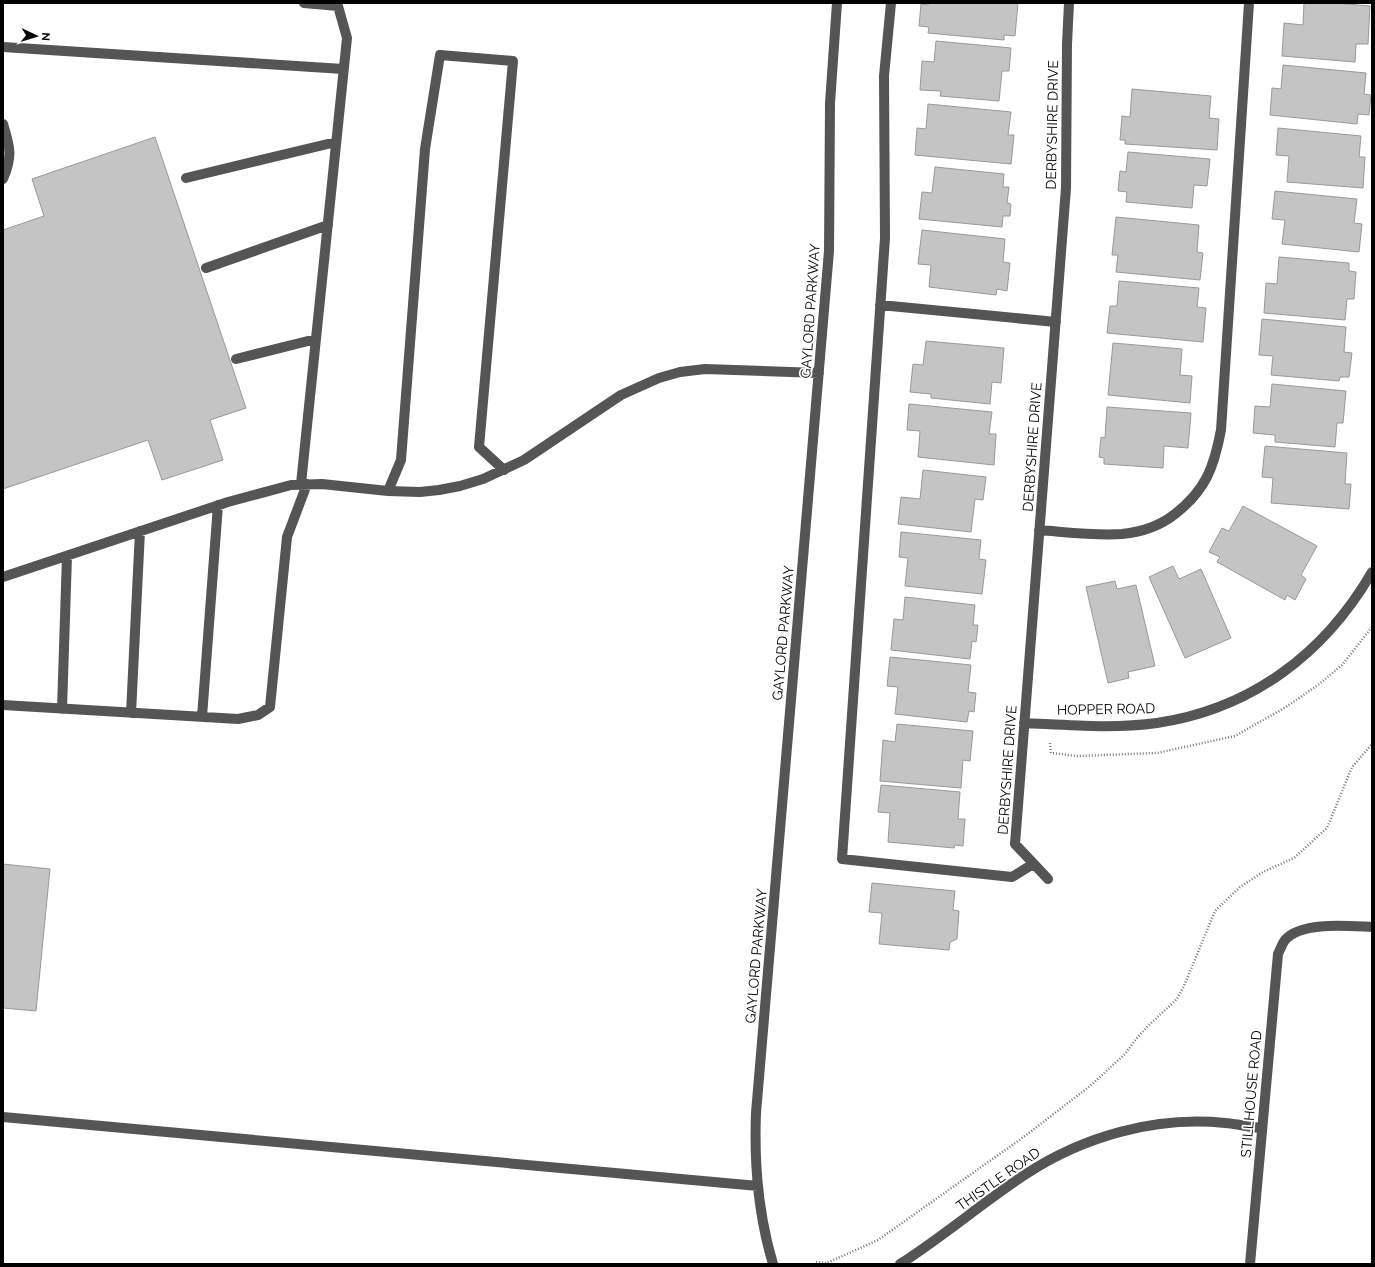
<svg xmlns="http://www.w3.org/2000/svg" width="1375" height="1267" viewBox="0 0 1375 1267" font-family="Raleway,sans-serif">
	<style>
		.building { fill: #c4c4c4; stroke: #999 }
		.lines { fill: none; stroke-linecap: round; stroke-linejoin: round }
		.path { stroke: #777; stroke-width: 2.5; stroke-dasharray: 1 2; stroke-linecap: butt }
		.minor { stroke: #555; stroke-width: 10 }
		.labels { text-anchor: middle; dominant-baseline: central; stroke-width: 3.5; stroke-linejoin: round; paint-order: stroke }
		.street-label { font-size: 14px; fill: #000; stroke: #fff }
	</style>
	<rect width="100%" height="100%" fill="#fff"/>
	<!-- building -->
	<path class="building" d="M929,3H1018L1015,36L1004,35V40L928,33L929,27L919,26L921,4L928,5Z
		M1304,3H1335L1370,6L1368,44H1356L1355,62L1282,56L1284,23L1303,25Z
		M936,41L1011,48L1009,71H1002L999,101L940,96L941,91L920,90L922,61L934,62Z
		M1283,65L1366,73L1364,94L1371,95L1369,115L1358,114L1357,124L1270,115L1272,88L1281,89Z
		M1132,89L1211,96L1209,118L1219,119L1217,150L1125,144V140H1120L1122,116L1130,117Z
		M928,104L1011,112L1008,135H1014L1011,164L915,155L917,128L926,129Z
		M1278,128L1361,136L1359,157H1365L1363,188L1287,182L1289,156L1276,155Z
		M155,137L246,408L210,420L223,460L162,480L148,440L3,489V230L44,216L32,179Z
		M1128,152L1210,159L1207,186L1194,185L1192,208L1126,202L1127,192L1118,191L1120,171L1126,172Z
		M935,167L1004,174L1003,187H1009L1007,203L1011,204L1010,216H1003L1002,227L919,219L922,192L932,193Z
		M1275,191L1357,199L1354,223L1362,224L1359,252L1282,244L1285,220L1272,219Z
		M1116,217L1199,225L1197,252L1203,253L1200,280L1116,272L1118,255H1112Z
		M922,230L1005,239L1003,262L1010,263L1007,291L997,289L996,295L929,287L931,265L918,264Z
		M1279,257L1349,263V271L1356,272L1354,299H1347L1345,320L1264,313L1266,283L1277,284Z
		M1119,281L1199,288L1197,307L1206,308L1203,342L1107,333L1110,306H1117Z
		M1262,319L1346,327L1344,352L1352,353L1349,377H1340L1339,381L1271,375L1273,356L1259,355Z
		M926,341L1004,348L1001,383L992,382L990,404L931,398V394L910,392L913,364L923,365Z
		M1113,343L1182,349L1180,375L1192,376L1190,403L1108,395Z
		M1272,384L1346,391L1343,423H1337L1335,447L1275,442V435L1253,433L1255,406L1270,407Z
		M909,404L992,412L989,434H996L994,465L918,457L920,431L907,430Z
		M1107,407L1191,413L1188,448L1164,446L1163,468L1104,464V458L1099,457L1101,437L1105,438Z
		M1265,446L1347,453L1345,484H1351L1349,509L1271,503L1273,478L1262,477Z
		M923,470L986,477L983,500L975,499L971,532L898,524L901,497L920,499Z
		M1243,506L1317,546L1301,575L1306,579L1295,600L1287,595L1285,600L1217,562L1220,557L1209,552L1222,528L1229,531Z
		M901,532L981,540L979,559L986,560L982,594L905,586L908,558L899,557Z
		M1173,566L1179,579L1201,569L1231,638L1185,658L1149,577Z
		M1115,581L1117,589L1136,585L1155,666L1128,672L1129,678L1108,683L1086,587Z
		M905,597L975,605L973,625H978L976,642L972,641L970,659L891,650L894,619L903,620Z
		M890,657L971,665L968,692L976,693L974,712L969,711L967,722L895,714L898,687L887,686Z
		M897,724L973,731L970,761L963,760L961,788L880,781L883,740L895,742Z
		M881,785L960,792L958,819H965L963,846L955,845L954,848L888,842L890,813L878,812Z
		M3,864L50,869L36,1011L3,1008Z
		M872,883L955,891L953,910L959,911L957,939L950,942L949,950L879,944L882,913L869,912Z"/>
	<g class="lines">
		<!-- path -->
		<path class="path" d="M1050,743L1051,753L1077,756L1157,753L1235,736L1286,707L1318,685L1342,665L1372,627
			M816,1262L827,1263L878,1240L1025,1136L1090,1086L1125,1054L1136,1039L1150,1024L1177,999L1184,986L1215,911L1240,887L1263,872L1294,858L1327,828L1352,767L1372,744"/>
		<!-- minor -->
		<path class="minor" d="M891,3L884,76L885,238L842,859L1012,877L1033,864
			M3,47L343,69
			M3,124C10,147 13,156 3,179
			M186,178L336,142
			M206,268L328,225
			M880,305L1056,322
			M236,359L316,339
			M301,484L347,38L338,6L304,3
			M388,491L401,460L425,149L440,55L513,61L479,447L504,470
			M1039,530C1066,532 1095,536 1122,534C1142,532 1160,526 1175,514C1206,490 1214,467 1221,430L1249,3
			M3,577L228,502L291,485L322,484L388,491L420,492L439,490L460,486L483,479L524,460L621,395L659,378L680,372L705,369L819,373
			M3,705L238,719L258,715L270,707L287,537L307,484
			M62,709L67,556
			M131,713L140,531
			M202,717L218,505
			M1024,723C1068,725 1113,729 1157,723C1252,709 1325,653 1372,572
			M1048,879L1015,844L1066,188L1067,44L1069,3
			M3,1117L758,1186
			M773,1264C758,1214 754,1164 756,1113L829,251L830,103L837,3
			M900,1264C944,1236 983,1202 1026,1174C1084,1136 1156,1116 1225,1123C1237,1124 1249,1127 1261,1128
			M1250,1264L1278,954C1280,950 1282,944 1285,940C1301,921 1349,926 1372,927"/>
	</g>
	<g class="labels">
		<!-- street labels -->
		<g class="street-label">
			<text transform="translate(1052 125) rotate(-89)">DERBYSHIRE DRIVE</text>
			<text transform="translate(810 311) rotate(-86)">GAYLORD PARKWAY</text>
			<text transform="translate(1032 447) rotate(-86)">DERBYSHIRE DRIVE</text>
			<text transform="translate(783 633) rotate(-85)">GAYLORD PARKWAY</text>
			<text transform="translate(1106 709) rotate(-1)">HOPPER ROAD</text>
			<text transform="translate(1007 770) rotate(-86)">DERBYSHIRE DRIVE</text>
			<text transform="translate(756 956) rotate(-85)">GAYLORD PARKWAY</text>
			<text transform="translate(1251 1094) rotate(-85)">STILLHOUSE ROAD</text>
			<text transform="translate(998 1179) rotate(-35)">THISTLE ROAD</text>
		</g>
	</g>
	<!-- border -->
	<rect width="1375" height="1267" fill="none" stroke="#000000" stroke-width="8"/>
	<!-- north arrow -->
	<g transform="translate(36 36) rotate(94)" stroke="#ffffff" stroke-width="3" paint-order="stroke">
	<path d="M0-3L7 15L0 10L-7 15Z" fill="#000000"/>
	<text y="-6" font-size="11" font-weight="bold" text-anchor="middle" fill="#000000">N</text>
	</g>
</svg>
